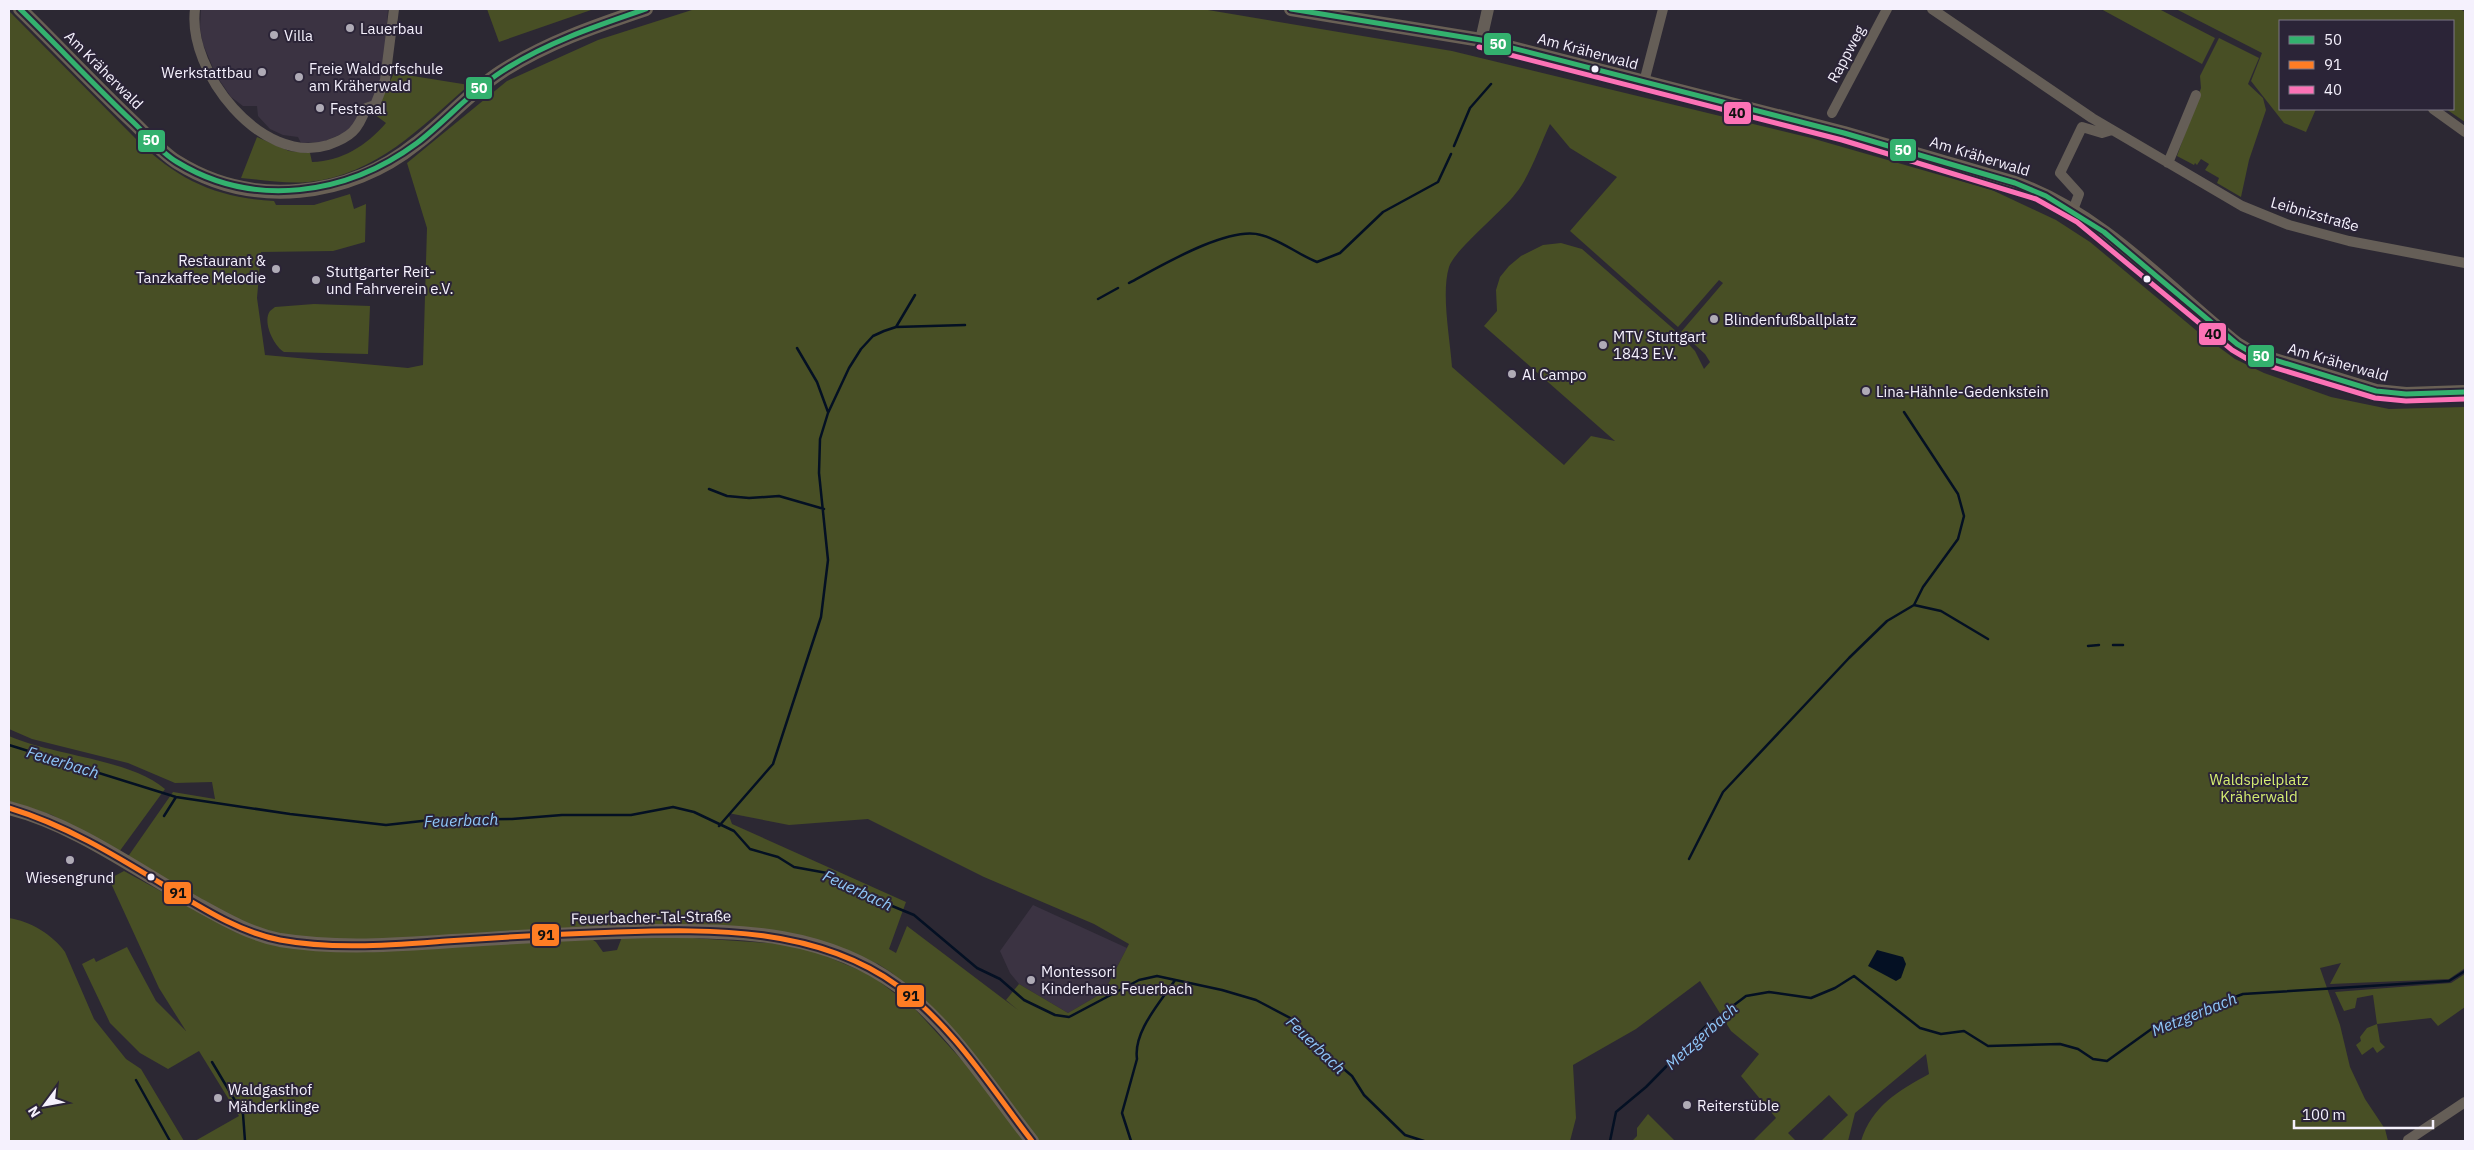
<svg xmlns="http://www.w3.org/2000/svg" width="2474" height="1150" viewBox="0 0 2474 1150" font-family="'IBM Plex Sans',sans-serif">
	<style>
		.commercial { fill: #3b3342 }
		.green { fill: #484f25; fill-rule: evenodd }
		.water { fill: #041023 }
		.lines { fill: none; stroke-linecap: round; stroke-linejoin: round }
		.stream { stroke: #041023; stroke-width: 2.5 }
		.minor { stroke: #655e57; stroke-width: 10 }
		.tertiary { stroke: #655e57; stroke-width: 12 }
		.secondary { stroke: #696055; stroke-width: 14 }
		.bus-1-casing { stroke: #2b2437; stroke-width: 9 }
		.bus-2-casing { stroke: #2b2437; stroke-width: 9 }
		.bus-3-casing { stroke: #2b2437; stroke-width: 9 }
		.bus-1 { stroke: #33b16e; stroke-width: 5 }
		.bus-2 { stroke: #ff7d24; stroke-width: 5 }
		.bus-3 { stroke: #fc72b6; stroke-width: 5 }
		.poi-dot { fill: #afabb6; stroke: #2b2437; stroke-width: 2 }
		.bus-dot { fill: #f5f1fd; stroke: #2b2437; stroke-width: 2 }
		.labels { text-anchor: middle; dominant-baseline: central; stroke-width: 4; stroke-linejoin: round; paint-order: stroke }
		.poi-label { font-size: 15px; fill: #f5f1fd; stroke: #2b2437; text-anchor: start }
		.street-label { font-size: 15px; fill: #f5f1fd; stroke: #2b2437 }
		.park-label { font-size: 15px; fill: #d6ee72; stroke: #2b2437 }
		.water-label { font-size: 16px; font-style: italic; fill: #8fc7f9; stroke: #2b2437 }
		.line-badge { stroke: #2b2437; stroke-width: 2 }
		.badge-label { font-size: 14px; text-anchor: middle; font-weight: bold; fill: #fff }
		.pale-badge-label { font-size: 14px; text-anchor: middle; font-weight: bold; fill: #111 }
	</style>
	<rect width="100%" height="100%" fill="#2c2833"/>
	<!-- commercial -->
	<path class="commercial" d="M201,9H388L384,63L381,79L371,104L347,132L322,142L301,143L298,137L283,135L270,129L258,116L257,106H243L231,97L216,75L203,44L200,28Z
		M1033,905L1127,948L1104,992L1068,1013L1019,984L1010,973L1000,951Z"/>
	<!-- green -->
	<path class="green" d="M487,9H594L499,42Z
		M695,9H1202L1452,51L1811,138L1992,190L2056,220L2090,242L2197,331L2235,359L2264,373L2331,397L2389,409L2465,407V968L2449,979L2330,984L2341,963L2320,968L2340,1025L2350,1067L2365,1099L2385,1129L2388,1141H1861C1872,1106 1898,1091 1929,1074L1926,1054L1855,1113L1848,1141H1821L1848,1115L1829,1095L1788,1133L1796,1141H1753L1776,1118L1741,1076L1759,1054L1731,1031L1700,981L1636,1029L1573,1065L1576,1118L1570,1141H1038L924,1003L892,973L878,964L835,946L798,936L393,940L324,939L280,935L241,924L127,858L173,792L215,799L212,782L175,783L128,763L32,739L9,729V11L138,141C178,180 217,198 274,201L276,205H314L350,194L354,209L366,204L365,242L333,251L261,252L257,298L265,355L408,368L423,365L427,228L407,163L507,81L598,40ZM1550,124L1570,148L1617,177L1570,231L1678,327L1719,280L1723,283L1681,332L1705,354L1710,362L1704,369L1695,351L1677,332L1582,249L1561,243L1543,245L1521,256L1509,266L1500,277L1496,290L1497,311L1484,326L1615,441L1591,436L1564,465L1452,367C1450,338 1441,294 1449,267C1455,249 1501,213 1516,193C1530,176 1540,145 1550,124ZM728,813L789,825L868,819L984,877L1094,924L1129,944L1104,992L1068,1013L1019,984L1006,1000L1018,1010L907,926L896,953L889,949L906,902L732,824Z
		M2101,9H2159L2215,38L2202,64Z
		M2176,9H2460L2465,12V122L2446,109H2453V21H2280V109H2316L2306,132L2284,123L2251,81L2262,53Z
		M2219,38L2259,58L2248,84L2263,98L2266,110L2249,160L2241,197L2217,183L2219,178L2205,170L2209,164L2201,159L2197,165L2195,163L2194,165L2177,156L2201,88L2200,76Z
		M394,73L469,85C421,127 376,175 309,182C287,184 263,180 241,178L257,137L289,151L310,153L312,162C342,161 366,146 386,123L374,114Z
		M314,304L370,306L368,354L284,352C274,346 262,322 270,311L275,307Z
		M9,736C54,756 130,759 165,789L119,852L52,815L9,801Z
		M124,871L237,933L277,944L590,938L596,942L603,952L617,950L622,937H678L799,945L871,975L915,1009L971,1070L1026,1141H195L239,1116L199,1051L168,1069L140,1053L110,1023L82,964L94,958L96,962L127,947L156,1001L186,1031L159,988L109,879Z
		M9,918C30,921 53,935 65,952L94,1019L126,1059L141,1069L184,1141H9Z
		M2465,974V1007L2438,1026L2431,1018L2377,1024L2380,1042L2385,1047L2377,1053L2373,1047L2362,1055L2356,1045L2361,1041L2360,1037L2367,1028L2377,1024L2373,995L2357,998L2355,1008L2344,1011L2335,992L2451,983Z
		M1648,1114L1675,1141H1632L1637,1136V1128Z"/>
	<!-- water -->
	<path class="water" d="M1877,950L1903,957L1906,964L1901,978L1896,981L1868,966Z"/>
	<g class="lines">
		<!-- stream -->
		<path class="stream" d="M1454,146L1470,108L1491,84
			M1129,283C1159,267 1229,225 1261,235C1281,240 1297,254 1317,262L1340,253L1383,212L1438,182L1451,154
			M1098,299L1118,288
			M896,327L915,295
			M797,348L817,382L828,412
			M709,489L727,496L749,498L779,496L824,509
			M1914,605L1941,611L1988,639
			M2113,645H2123
			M2088,646L2099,645
			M9,745L176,797L290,814L386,825L431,820L512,819L562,815H631L673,807L694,812L734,831L750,849L778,857L794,867L827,873L846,887L914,915L977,968L1000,979L1024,1000L1055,1015L1069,1017L1139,980L1157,976L1222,990L1256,1000L1294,1020L1325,1053L1352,1076L1364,1095L1405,1135L1424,1141
			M164,816L176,797
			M719,826L773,764L821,617L828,560L819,473L820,439L828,413L849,368L861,349L873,336L884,331L896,327L965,325
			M1689,859L1723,792L1849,658L1887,621L1914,605L1923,587L1958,539L1964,516L1958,494L1904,412
			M212,1062L243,1114L245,1141
			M136,1080L170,1141
			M1131,1141L1122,1113L1137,1059C1133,1031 1161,1002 1175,980
			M1610,1141L1616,1112L1646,1087L1705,1027L1746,996L1769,992L1811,998L1835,988L1854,976L1920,1028L1941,1034L1964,1031L1988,1046L2060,1044L2078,1049L2093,1059L2107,1061L2157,1025L2243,994L2449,981L2465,971"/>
		<!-- minor -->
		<path class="minor" d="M195,9C187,71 261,166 328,145C351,137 358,130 366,108L375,105L385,80L394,9
			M1932,9L2092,118L2242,206L2289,225L2349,241L2465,263
			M1644,82L1663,9
			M2433,109L2465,132
			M1832,113L1887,9
			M2168,163L2196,95
			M2073,210L2079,194L2060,173L2082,127L2102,133L2112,130
			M2408,1140L2465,1102"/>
		<!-- tertiary -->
		<path class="tertiary" d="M1481,40L1488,9"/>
		<!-- secondary -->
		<path class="secondary" d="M20,9C58,46 94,85 132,121C147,135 160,151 177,162C252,209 349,198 417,143C446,121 470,92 501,72C546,43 595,26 646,9
			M1291,9L1481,40L1844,133L2015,183C2100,213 2168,288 2237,344L2252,353L2376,391L2406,394L2465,392
			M9,808C76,825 136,870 197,904C224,919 250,934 280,940C336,949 396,945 452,941C520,937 589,932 657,931C742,930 827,933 898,986C953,1027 990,1088 1032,1141"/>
		<!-- bus-1 casing -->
		<g class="bus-1-casing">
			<path id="bus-1" d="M20,9C58,46 94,85 132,121C147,135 160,152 177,162C254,209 347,195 417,143C446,121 470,92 501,72C545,43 596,26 646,9
				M1291,9L1481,40L1844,133L2015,183L2046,196L2104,232L2237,344L2252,353L2376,391L2406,394L2465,392"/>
		</g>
		<!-- bus-2 casing -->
		<g class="bus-2-casing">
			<path id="bus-2" d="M9,808C65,825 113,854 162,884C199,906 238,932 280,940C334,950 391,945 446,941C503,937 560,934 617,932C713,929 817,927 898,986C953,1026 991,1088 1032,1141"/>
		</g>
		<!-- bus-3 casing -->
		<g class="bus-3-casing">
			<path id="bus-3" d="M1479,47L1842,140L2036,199L2077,222L2232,350L2249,360L2375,398L2406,401L2465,399"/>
		</g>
		<!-- bus-1 -->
		<use href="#bus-1" class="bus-1"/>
		<!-- bus-2 -->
		<use href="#bus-2" class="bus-2"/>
		<!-- bus-3 -->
		<use href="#bus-3" class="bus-3"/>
	</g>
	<!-- markers -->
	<g class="poi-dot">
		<circle cx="350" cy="28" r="5"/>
		<circle cx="274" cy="35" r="5"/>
		<circle cx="262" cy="72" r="5"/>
		<circle cx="299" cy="77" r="5"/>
		<circle cx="320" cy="108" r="5"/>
		<circle cx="276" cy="269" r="5"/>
		<circle cx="316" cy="280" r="5"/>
		<circle cx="1714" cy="319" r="5"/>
		<circle cx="1603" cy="345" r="5"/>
		<circle cx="1512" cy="374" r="5"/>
		<circle cx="1866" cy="391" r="5"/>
		<circle cx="70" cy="860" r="5"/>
		<circle cx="1031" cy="980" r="5"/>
		<circle cx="218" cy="1098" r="5"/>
		<circle cx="1687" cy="1105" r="5"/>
	</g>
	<g class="bus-dot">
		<circle cx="1595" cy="69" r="4.5"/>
		<circle cx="2147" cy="279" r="4.5"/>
		<circle cx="151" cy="877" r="4.5"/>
	</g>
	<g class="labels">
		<!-- poi labels -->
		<g class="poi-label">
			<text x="360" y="28">Lauerbau</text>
			<text x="284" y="35">Villa</text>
			<text x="309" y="68">Freie Waldorfschule<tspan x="309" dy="17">am Kräherwald</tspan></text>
			<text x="252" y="72" text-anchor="end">Werkstattbau</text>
			<text x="330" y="108">Festsaal</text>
			<text x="266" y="260" text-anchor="end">Restaurant &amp;<tspan x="266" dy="17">Tanzkaffee Melodie</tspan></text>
			<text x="326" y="271">Stuttgarter Reit-<tspan x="326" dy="17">und Fahrverein e.V.</tspan></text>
			<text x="1724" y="319">Blindenfußballplatz</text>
			<text x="1613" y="336">MTV Stuttgart<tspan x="1613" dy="17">1843 E.V.</tspan></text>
			<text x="1522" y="374">Al Campo</text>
			<text x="1876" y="391">Lina-Hähnle-Gedenkstein</text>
			<text x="70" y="877" text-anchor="middle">Wiesengrund</text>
			<text x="1041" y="971">Montessori<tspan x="1041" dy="17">Kinderhaus Feuerbach</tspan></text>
			<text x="228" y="1089">Waldgasthof<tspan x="228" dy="17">Mähderklinge</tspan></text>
			<text x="1697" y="1105">Reiterstüble</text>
		</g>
		<!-- street labels -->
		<g class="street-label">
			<text transform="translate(1588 51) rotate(15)">Am Kräherwald</text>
			<text transform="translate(1846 54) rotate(-62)">Rappweg</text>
			<text transform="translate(104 70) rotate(45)">Am Kräherwald</text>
			<text transform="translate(1980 156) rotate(17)">Am Kräherwald</text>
			<text transform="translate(2315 214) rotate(16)">Leibnizstraße</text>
			<text transform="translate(2338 362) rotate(16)">Am Kräherwald</text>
			<text transform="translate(651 917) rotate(-1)">Feuerbacher-Tal-Straße</text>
		</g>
		<!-- park labels -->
		<g class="park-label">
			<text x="2259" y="779">Waldspielplatz<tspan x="2259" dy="17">Kräherwald</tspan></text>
		</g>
		<!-- water labels -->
		<g class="water-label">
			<text transform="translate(63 762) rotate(17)">Feuerbach</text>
			<text transform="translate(461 820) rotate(-2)">Feuerbach</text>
			<text transform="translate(858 890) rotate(25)">Feuerbach</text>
			<text transform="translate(2194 1014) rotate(-22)">Metzgerbach</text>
			<text transform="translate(1701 1036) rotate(-42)">Metzgerbach</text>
			<text transform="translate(1316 1045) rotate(44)">Feuerbach</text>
		</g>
	</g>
	<g class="line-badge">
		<rect x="1483" y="32" width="29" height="24" rx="5" fill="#33b16e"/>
		<rect x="465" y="76" width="28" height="24" rx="5" fill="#33b16e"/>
		<rect x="1723" y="101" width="29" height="24" rx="5" fill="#fc72b6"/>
		<rect x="137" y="129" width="29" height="24" rx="5" fill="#33b16e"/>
		<rect x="1889" y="138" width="28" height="24" rx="5" fill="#33b16e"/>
		<rect x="2198" y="322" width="29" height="24" rx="5" fill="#fc72b6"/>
		<rect x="2247" y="344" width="28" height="24" rx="5" fill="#33b16e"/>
		<rect x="163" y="881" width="29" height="24" rx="5" fill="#ff7d24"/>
		<rect x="531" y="923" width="29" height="24" rx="5" fill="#ff7d24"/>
		<rect x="896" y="984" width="29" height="24" rx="5" fill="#ff7d24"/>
	</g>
	<g class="badge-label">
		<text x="1498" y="49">50</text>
		<text x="479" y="93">50</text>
		<text x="151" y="145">50</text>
		<text x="1903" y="155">50</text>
		<text x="2261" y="361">50</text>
	</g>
	<g class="pale-badge-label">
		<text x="1737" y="118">40</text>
		<text x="2213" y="339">40</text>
		<text x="178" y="898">91</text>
		<text x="546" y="940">91</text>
		<text x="911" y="1001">91</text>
	</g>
	<!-- border -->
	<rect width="2474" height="1150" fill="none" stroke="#f5f1fd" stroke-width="20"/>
	<!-- legend -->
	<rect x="2279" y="20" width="175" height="90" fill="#2b2437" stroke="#7c7686"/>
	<rect x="2289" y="36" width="25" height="8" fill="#33b16e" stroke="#7c7686"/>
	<text x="2324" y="45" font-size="15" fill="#f5f1fd">50</text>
	<rect x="2289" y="61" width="25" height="8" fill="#ff7d24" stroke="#7c7686"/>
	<text x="2324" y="70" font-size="15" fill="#f5f1fd">91</text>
	<rect x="2289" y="86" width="25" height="8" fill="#fc72b6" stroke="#7c7686"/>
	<text x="2324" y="95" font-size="15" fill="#f5f1fd">40</text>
	<!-- north arrow -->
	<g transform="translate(45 1105) rotate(238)" stroke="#2b2437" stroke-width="4" paint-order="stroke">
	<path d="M0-4L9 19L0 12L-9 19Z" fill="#f5f1fd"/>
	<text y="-8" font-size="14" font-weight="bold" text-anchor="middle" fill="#f5f1fd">N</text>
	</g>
	<!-- scale -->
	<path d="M2294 1120v8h139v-8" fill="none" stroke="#f5f1fd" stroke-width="2.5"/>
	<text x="2302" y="1120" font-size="15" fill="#f5f1fd" stroke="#2b2437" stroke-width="4" paint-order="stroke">100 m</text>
</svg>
